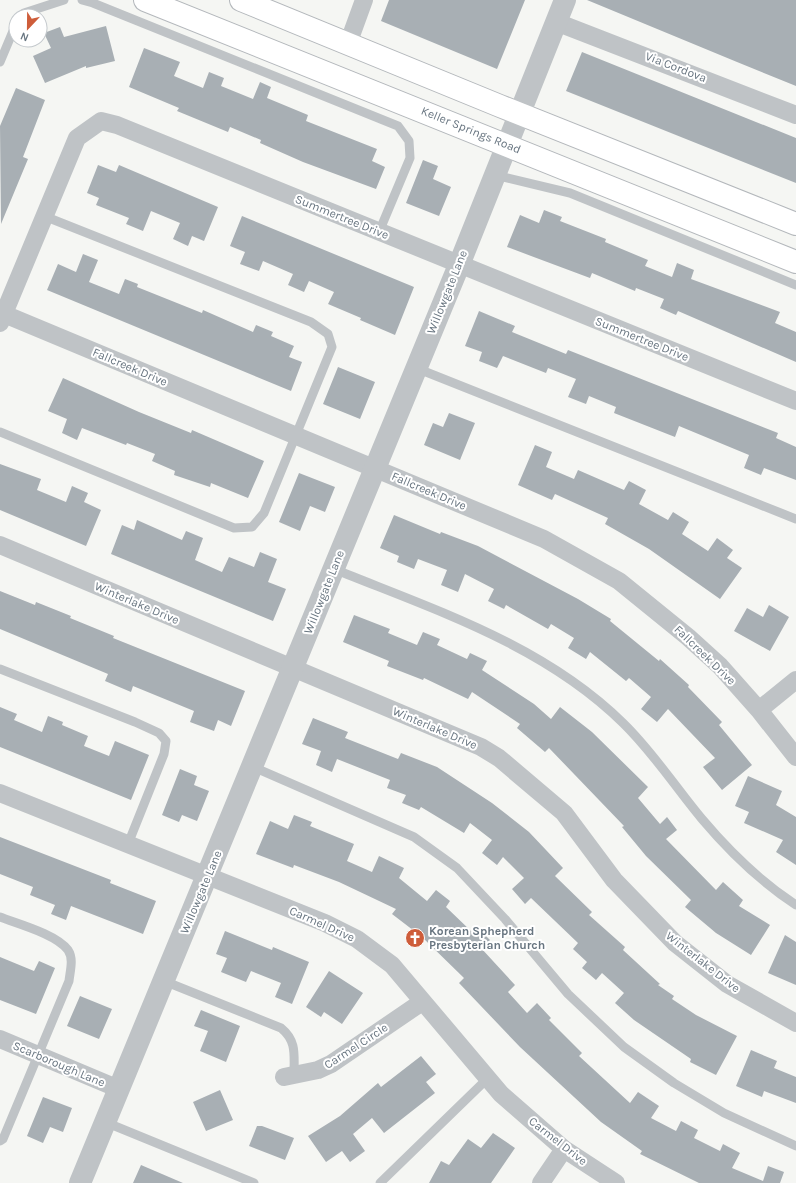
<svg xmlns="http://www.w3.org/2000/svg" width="796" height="1183" viewBox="0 0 796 1183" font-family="Karla,sans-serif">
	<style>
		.building { fill: #a8afb4 }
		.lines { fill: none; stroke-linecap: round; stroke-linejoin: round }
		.secondary-casing { stroke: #b4b8bc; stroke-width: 24 }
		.service { stroke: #bfc3c6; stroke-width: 9 }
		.minor { stroke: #bfc3c6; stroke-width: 18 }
		.tertiary { stroke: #bfc3c6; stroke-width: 22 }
		.secondary { stroke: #fff; stroke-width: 22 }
		.labels { text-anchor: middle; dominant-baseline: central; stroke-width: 4; stroke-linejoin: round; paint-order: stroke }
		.street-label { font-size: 12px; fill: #687580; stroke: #fff }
		.poi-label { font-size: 12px; font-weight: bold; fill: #687580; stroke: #fff; text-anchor: start }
	</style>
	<rect width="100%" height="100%" fill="#f5f6f3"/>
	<!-- building -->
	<path class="building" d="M389,0H525L497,69L381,21Z
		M587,0H796V86L737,62Z
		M106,26L115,61L86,68V66L45,83L33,56L51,48L44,33L60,27L64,37Z
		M144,48L180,62L174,76L203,88L209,72L224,78L221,86L253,99L260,82L271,87L267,98L308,115L306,121L377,149L372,161L385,167L376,189L303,162L260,143L261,140L230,127L228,132L177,111L179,108L129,87Z
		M582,52L796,138V183L566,91Z
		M16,88L45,100L23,157L28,159L1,224L0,126Z
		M423,160L438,166L433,179L451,187L439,216L406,203Z
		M98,165L116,172L119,165L218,207L204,241L192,236L188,246L173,239L180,223L151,211L143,231L126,224L129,218L96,205L99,198L87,193Z
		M544,210L562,217L560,221L606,239L605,242L648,260L645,266L672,277L677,263L694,270L691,279L780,312L775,323L796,332V362L678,311L676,315L660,308L664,299L636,288L635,291L592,273L590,278L507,247L520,215L539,223Z
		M242,216L414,287L395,335L360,320L361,318L328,304L334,292L309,281L304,292L288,285L293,274L263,261L259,271L240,264L245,252L230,246Z
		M83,254L98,260L89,282L119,294L125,279L138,284L137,287L202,313L203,310L253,332L256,325L273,332L271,336L294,346L289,357L302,362L291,391L47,290L58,264L76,272Z
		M479,311L515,326L512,332L566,354L568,350L778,433L776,438L796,447V480L764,468L761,475L744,468L749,455L679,426L675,437L614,413L616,407L589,396L586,404L568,397L576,379L548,368L546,373L503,356L497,368L479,361L482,352L465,346Z
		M338,367L375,382L360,419L323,404Z
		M63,378L139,412L191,433L192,430L264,461L248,498L211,483L210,487L174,475L175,471L152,461L155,454L127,443L126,445L82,428L77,440L62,433L67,419L48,411Z
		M449,413L475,423L460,460L424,445L433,423L443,427Z
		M535,445L552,452L546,467L574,479L578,470L624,490L629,481L646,490L639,504L668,520L673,512L689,522L682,534L708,551L717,538L733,550L727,558L742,568L720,599L649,549L605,524L608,518L555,494L552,500L518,485Z
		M0,464L41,479L37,490L66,502L72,486L88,493L84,502L101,510L86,546L0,510Z
		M299,473L335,487L325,512L310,506L300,531L279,522Z
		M394,515L440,534L441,532L478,546L578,599L611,619L610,621L659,661L660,659L689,685L688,687L722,722L719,725L752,765L722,790L703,767L715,758L668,709L657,722L641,709L651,697L629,678L626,681L590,652L586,659L568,648L574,638L551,624L548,629L506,605L504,609L488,601L494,589L465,574L458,592L441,585L447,570L418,559L414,569L397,562L399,556L380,548Z
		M137,520L182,540L186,531L203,538L195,560L222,572L229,557L254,567L260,552L277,559L268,582L286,589L273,621L111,554L122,525L134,530Z
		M0,591L35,605L36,602L71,616L70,618L114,636L113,638L245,691L231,726L218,720L214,731L190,722L194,711L133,686L131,692L105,681L108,674L0,629Z
		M769,605L789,617L770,651L734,631L747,608L763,617Z
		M354,615L390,629L388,633L417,645L423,632L440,639L437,645L467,659L470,653L487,661L482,670L534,704L551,719L560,707L592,732L648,787L638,798L660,824L667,817L677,830L666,839L716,890L723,882L743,900L739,906L770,925L751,955L716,933L685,907L691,900L646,856L622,827L624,826L549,748L545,752L517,728L520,724L472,692L468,699L424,678L423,680L387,666L389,661L343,642Z
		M0,707L17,714L14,720L42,732L48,716L63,722L62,725L88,736L84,746L109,756L115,741L149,755L131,800L0,747Z
		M313,718L348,732L345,738L398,759L401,753L437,767L492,803L529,832L563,868L555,876L592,912L589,915L625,947L623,950L660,984L658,985L674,996L672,999L696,1015L737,1036L716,1075L690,1062L691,1059L634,1020L615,1003L624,993L602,973L596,980L582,968L587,962L573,949L578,943L531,898L525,904L512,889L524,878L503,857L497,865L482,853L492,840L470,823L464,833L421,807L419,810L402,803L406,795L387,788L390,780L337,759L332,772L316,765L321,751L302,744Z
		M180,769L197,776L194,785L209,791L197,821L182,815L179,822L162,815Z
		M748,776L782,791L776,805L796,817V865L776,852L783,840L744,823L749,812L735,806Z
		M294,815L312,822L310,826L354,844L347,861L372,872L379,856L404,868L399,878L427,901L436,890L450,901L446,907L472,932L477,927L490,940L481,948L515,985L508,992L527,1013L537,1003L551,1018L549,1020L582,1053L579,1056L630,1103L638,1092L659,1106L651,1118L676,1131L681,1121L698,1130L694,1138L720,1151L723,1144L740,1153L732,1168L763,1181L768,1166L784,1172L780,1183H699L640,1154L642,1151L601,1122L520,1047L459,983L464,978L422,937L392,914L396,909L339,882L294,865L293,868L256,854L270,821L288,829Z
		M0,837L111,880L110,883L156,901L143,934L71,906L66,920L51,914L55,905L30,895L33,887L0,874Z
		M225,931L272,950L273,947L309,962L292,1004L275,997L281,983L251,971L246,982L221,972L227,958L216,954Z
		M785,935L796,942V985L768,973Z
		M0,957L34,971L39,961L55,968L36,1014L0,1000Z
		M329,971L363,993L342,1024L324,1012L321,1017L306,1007Z
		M80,996L112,1009L99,1039L67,1026Z
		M201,1010L240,1026L226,1062L200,1051L208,1031L194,1026Z
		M751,1050L777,1061L774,1068L796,1077V1103L764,1091L762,1097L736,1086Z
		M421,1056L436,1074L426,1082L435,1093L384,1133L372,1118L353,1134L365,1151L350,1162L342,1151L326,1162L308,1136L340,1116L378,1083L381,1087Z
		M220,1090L233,1120L206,1131L193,1102Z
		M43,1097L72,1108L63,1132L50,1127L43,1143L27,1136Z
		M257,1126H262L294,1138L285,1160L249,1146Z
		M493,1133L515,1148L491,1183H429L441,1161L449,1165L468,1139L481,1148Z
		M141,1165L183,1183H133Z"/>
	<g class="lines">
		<!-- secondary casing -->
		<g class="secondary-casing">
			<path id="secondary" d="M145,0L796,262
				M241,0L500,106L796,224"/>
		</g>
		<!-- service -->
		<path class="service" d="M82,0L93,3L398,126L409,141L410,158L379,232
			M21,16L24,13L64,0
			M0,62L16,24
			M495,175L570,193L796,285
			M416,368L796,519
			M0,432L234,528L252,527L264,513L332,347L328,334L311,322L44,216
			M334,569C435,610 544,645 623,723C653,752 676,788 702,819C729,851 761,882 796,905
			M0,669L135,722L159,733L166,741L164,754L128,844
			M253,767L414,837L457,868L505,919L568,994L624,1047L674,1083L724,1113L796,1146
			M0,917C18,924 56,934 68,950C74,959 70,971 69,981L3,1139L0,1141
			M164,981L281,1028C297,1041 294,1055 294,1075
			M105,1122L254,1183
			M380,1183L487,1079"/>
		<!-- minor -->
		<path class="minor" d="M556,22L796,115
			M348,44L364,0
			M4,314L544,539L619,581L688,637L720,666L759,710L796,757
			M0,323L77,138L101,121L117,125L796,401
			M0,545L481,747L499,758L564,813L614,880L675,943L727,984L796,1023
			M759,710L796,680
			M0,793L325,923L357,939L392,965L501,1094L564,1149L616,1183
			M0,1039L119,1089
			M284,1077L318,1070L331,1064L422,1002
			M541,1183L564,1149"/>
		<!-- tertiary -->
		<path class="tertiary" d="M80,1183L459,265L565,0"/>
		<!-- secondary -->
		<use href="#secondary" class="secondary"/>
	</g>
	<!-- icons -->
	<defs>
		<g id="church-disc" transform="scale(1)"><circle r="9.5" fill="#ce5d3a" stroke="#fff"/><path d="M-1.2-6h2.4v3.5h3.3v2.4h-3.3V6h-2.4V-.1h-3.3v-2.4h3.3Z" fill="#fff"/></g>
	</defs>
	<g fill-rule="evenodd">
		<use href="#church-disc" x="415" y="938"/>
	</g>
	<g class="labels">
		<!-- street labels -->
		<g class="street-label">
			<text transform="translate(676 67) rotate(21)">Via Cordova</text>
			<text transform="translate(471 130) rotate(22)">Keller Springs Road</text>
			<text transform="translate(342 217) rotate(22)">Summertree Drive</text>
			<text transform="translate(447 292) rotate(-68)">Willowgate Lane</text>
			<text transform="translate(642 339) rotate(22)">Summertree Drive</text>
			<text transform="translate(130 367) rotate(23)">Fallcreek Drive</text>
			<text transform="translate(429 491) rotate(23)">Fallcreek Drive</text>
			<text transform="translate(324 592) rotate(-68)">Willowgate Lane</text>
			<text transform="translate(137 603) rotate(23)">Winterlake Drive</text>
			<text transform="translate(705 655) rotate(44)">Fallcreek Drive</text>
			<text transform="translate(435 728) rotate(23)">Winterlake Drive</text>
			<text transform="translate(201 892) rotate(-67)">Willowgate Lane</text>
			<text transform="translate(322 924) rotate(24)">Carmel Drive</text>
			<text transform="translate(703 962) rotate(38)">Winterlake Drive</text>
			<text transform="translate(356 1046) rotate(-33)">Carmel Circle</text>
			<text transform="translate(59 1064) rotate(23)">Scarborough Lane</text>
			<text transform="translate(558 1141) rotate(38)">Carmel Drive</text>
		</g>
		<!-- poi labels -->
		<g class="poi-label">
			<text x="429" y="931">Korean Sphepherd<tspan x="429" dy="14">Presbyterian Church</tspan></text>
		</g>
	</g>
	<!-- north arrow -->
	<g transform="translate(28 28) rotate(202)"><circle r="19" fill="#ffffff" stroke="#c3c8cc"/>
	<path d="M0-3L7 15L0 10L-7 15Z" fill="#ce5d3a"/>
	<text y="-6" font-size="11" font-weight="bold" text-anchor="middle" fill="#687580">N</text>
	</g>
</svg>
